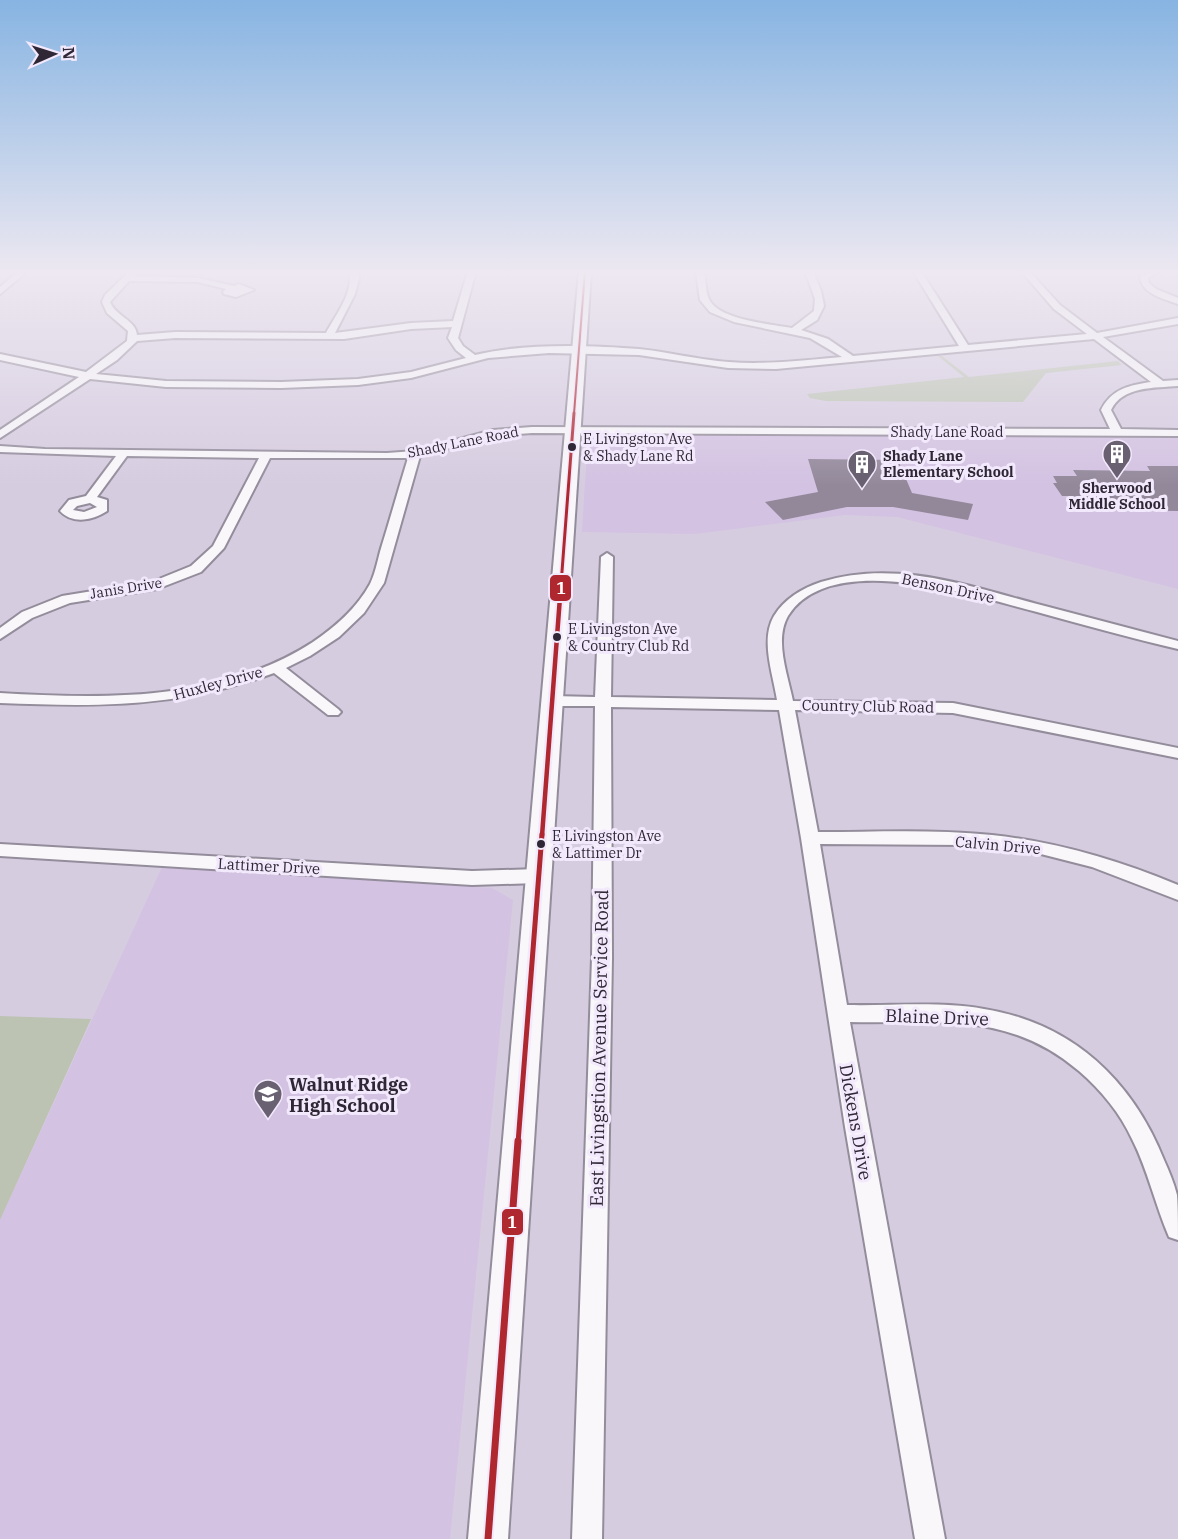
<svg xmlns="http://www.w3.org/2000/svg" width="1178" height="1539" viewBox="0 0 1178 1539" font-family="'IBM Plex Serif',serif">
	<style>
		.built { fill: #d3c2e2 }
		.green { fill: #bcc3b3 }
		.building { fill: #92889a }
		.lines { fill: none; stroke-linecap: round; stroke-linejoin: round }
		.street-casing { stroke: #938c9b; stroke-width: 4 }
		.secondary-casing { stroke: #938c9b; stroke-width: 4 }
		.street { fill: #f9f7fa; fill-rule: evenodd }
		.secondary { fill: #f9f7fa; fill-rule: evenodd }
		.bus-1-far4-casing { stroke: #f3e9fc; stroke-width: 4.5 }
		.bus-1-far3-casing { stroke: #f3e9fc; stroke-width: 6 }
		.bus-1-far2-casing { stroke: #f3e9fc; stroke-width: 9 }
		.bus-1-far1-casing { stroke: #f3e9fc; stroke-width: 10 }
		.bus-1-casing { stroke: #f3e9fc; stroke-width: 11 }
		.bus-1-far4 { stroke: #af272f; stroke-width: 2 }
		.bus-1-far3 { stroke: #af272f; stroke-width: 3 }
		.bus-1-far2 { stroke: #af272f; stroke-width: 4.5 }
		.bus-1-far1 { stroke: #af272f; stroke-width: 5 }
		.bus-1 { stroke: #af272f; stroke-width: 7 }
		.bus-dot { fill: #2f2735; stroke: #f3e9fc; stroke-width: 2 }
		.labels { text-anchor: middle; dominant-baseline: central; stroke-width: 6; stroke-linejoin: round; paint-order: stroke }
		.far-street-label { font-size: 14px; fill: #2f2735; stroke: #f3e9fc }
		.bus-label { font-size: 14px; fill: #2f2735; stroke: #f3e9fc; text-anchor: start }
		.far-poi-label { font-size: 14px; font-weight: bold; fill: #2f2735; stroke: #f3e9fc; text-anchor: start }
		.street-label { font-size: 15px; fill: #2f2735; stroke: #f3e9fc }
		.near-street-label { font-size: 18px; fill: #2f2735; stroke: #f3e9fc }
		.near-poi-label { font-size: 18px; font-weight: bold; fill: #2f2735; stroke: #f3e9fc; text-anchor: start }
		.line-badge { stroke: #f3e9fc; stroke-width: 2 }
		.badge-label { font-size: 16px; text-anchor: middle; font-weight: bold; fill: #fff }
	</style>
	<rect width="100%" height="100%" fill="#d6cce0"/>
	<!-- built -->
	<path class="built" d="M595,432L1178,435V589L897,517L845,515L695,534L582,532L588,434Z
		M162,867L492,888L513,900L450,1539H0V1220Z"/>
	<!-- green -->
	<path class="green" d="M938,356H942L969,377L1118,361L1122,365L1046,373L1023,402L826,401L810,398L807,394L964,377Z
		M0,1016L91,1019L0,1220Z"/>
	<!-- building -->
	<path class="building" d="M808,459L898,460L912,493L973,504L968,520L893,507H847L783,520L765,502L818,492Z
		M1147,466H1178V511L1101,510L1097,504L1071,503L1067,496H1062L1053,483H1057L1053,476H1077L1073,470L1150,471Z"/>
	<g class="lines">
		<!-- street casing -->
		<g class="street-casing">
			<path id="street" d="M19,271H28L0,294V287Z
				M130,271H138L134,276L198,278L234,286L239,284L254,290L236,297L224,294L223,292L226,289L198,282L129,281L110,302C115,316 136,320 137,335L175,332L326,333C336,314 354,293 349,271H357L359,278L355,294L335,333L411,323L453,321L468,271H476L458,338L463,346L475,355C524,343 589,345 639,349C669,352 699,360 729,362C767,365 805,360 842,357L810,338L734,322L710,312L700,300L696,271H704C706,280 705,291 709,299C718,320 771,324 792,328L814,311L815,299L805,271H813L821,291L824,306L817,320L801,330L828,339L853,356L959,346L913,271H921L968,345L1087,334L1054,309L1021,271H1029L1060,305L1097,333L1178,318V324L1103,337L1163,381L1178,380V386C1155,388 1122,386 1111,410L1121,429L1178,430V436L532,433L493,436L420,456L384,583L364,613L339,637L310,656L286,668L338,709L341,712L338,715H328L274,673C178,708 100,707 0,703V693C106,699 220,702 313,642C335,627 357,608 370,584C376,572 378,557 382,545C391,516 399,487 408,458H270L224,548L201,572L157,589L70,603L32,618L0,639V628L22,612L62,596L154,581L191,566L213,546L259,458L127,456L97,497L107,500V511C93,520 73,525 60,511L69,500L86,496L116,456L0,452V446L45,449L387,453L415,451L493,430L532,427L1110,429L1101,410C1111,389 1130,385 1151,382L1094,339L776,369L728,368L639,355L549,353L488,358L411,378L358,385L281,388L166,387L90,379L0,438V430L79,377L0,360V354L86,372L127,341L128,331L107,313L102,302L105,295ZM452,327L448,338L456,350L466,358L411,372L358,379L281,382L166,381L96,374L117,360L137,341L175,338L344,339L411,329ZM90,503L97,507L84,512L73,510L77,506Z
				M1150,271H1160L1148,278L1149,283L1156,289L1178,298V304C1164,299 1142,294 1140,277Z
				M607,553L613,557L611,697L777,700C773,674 760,640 774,616C785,598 803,588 821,582C895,559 969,586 1041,605C1087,617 1132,629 1178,641V649C1131,638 1084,625 1037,612C977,597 831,548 788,616C774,640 788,676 793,701L953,703L1178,748V758L953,713L795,710L818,832C876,832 934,829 992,835C1057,842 1118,860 1178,885V900L1092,867L1037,853L965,845L820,844L847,1005C892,1006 939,1001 984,1009C1072,1023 1132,1080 1164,1160C1169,1171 1174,1183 1177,1195C1178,1208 1178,1226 1178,1240L1169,1237C1155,1205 1148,1170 1132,1139C1120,1113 1101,1090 1079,1071C1007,1010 937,1024 850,1022L945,1539H915L845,1127L801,838L779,710L611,707L612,958L602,1539H572L592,958L595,706H553L545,701L553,696L595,697L601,557Z
				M0,844L472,871L538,869L544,871L547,876L544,881L538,883L472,885L0,856Z"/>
		</g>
		<!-- secondary casing -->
		<g class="secondary-casing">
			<path id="secondary" d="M579,271H591L508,1539H468Z"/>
		</g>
		<!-- street -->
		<use href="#street" class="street"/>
		<!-- secondary -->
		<use href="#secondary" class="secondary"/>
		<!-- bus-1-far4 casing -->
		<g class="bus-1-far4-casing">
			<path id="bus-1-far4" d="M574,414L585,271"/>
		</g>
		<!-- bus-1-far3 casing -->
		<g class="bus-1-far3-casing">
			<path id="bus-1-far3" d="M560,598L574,413"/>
		</g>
		<!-- bus-1-far2 casing -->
		<g class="bus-1-far2-casing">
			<path id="bus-1-far2" d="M542,836L560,597"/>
		</g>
		<!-- bus-1-far1 casing -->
		<g class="bus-1-far1-casing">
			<path id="bus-1-far1" d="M518,1143L542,834"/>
		</g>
		<!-- bus-1 casing -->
		<g class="bus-1-casing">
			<path id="bus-1" d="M488,1539L518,1141"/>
		</g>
		<!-- bus-1-far4 -->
		<use href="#bus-1-far4" class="bus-1-far4"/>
		<!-- bus-1-far3 -->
		<use href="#bus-1-far3" class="bus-1-far3"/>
		<!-- bus-1-far2 -->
		<use href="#bus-1-far2" class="bus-1-far2"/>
		<!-- bus-1-far1 -->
		<use href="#bus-1-far1" class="bus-1-far1"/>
		<!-- bus-1 -->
		<use href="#bus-1" class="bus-1"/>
	</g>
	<!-- sky -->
	<linearGradient id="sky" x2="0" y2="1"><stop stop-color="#87b4e2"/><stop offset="0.56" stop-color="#ede8f1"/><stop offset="1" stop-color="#ede8f1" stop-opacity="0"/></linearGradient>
	<rect width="1178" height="486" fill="url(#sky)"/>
	<!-- icons -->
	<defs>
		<g id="building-pin" transform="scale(1.5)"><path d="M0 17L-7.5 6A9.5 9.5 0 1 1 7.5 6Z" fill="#696171" stroke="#f3e9fc"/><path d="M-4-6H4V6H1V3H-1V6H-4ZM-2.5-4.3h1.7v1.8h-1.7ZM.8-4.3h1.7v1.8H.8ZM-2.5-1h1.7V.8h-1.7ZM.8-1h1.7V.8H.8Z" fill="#fff"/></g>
		<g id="school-pin" transform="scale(1.5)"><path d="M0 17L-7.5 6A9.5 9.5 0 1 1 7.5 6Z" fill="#696171" stroke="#f3e9fc"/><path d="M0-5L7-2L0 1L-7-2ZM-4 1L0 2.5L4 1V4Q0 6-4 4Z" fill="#fff"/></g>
	</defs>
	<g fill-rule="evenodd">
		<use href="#building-pin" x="1117" y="454"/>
		<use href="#building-pin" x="862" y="464"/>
		<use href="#school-pin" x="268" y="1094"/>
	</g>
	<!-- markers -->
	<g class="bus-dot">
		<circle cx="572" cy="447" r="5"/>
		<circle cx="557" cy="637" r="5"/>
		<circle cx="541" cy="844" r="5"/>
	</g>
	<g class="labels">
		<!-- far-street labels -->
		<g class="far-street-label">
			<text x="947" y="432">Shady Lane Road</text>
			<text transform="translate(463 442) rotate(-11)">Shady Lane Road</text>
			<text transform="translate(126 588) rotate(-9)">Janis Drive</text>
		</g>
		<!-- bus labels -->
		<g class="bus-label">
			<text x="583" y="439">E Livingston Ave<tspan x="583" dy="17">&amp; Shady Lane Rd</tspan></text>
			<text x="568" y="629">E Livingston Ave<tspan x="568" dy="17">&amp; Country Club Rd</tspan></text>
			<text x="552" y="836">E Livingston Ave<tspan x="552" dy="17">&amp; Lattimer Dr</tspan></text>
		</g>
		<!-- far-poi labels -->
		<g class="far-poi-label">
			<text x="883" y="456">Shady Lane<tspan x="883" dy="16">Elementary School</tspan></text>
			<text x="1117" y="488" text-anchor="middle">Sherwood<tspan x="1117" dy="16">Middle School</tspan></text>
		</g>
		<!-- street labels -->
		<g class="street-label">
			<text transform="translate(948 588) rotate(12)">Benson Drive</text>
			<text transform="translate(218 683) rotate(-15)">Huxley Drive</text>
			<text transform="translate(868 706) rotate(1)">Country Club Road</text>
			<text transform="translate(998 845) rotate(5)">Calvin Drive</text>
			<text transform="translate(269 866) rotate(3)">Lattimer Drive</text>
		</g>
		<!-- near-street labels -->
		<g class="near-street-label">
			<text transform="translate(937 1017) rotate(2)">Blaine Drive</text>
			<text transform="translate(599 1048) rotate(-89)">East Livingstion Avenue Service Road</text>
			<text transform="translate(856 1122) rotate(80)">Dickens Drive</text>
		</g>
		<!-- near-poi labels -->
		<g class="near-poi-label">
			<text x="289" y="1084">Walnut Ridge<tspan x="289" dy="21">High School</tspan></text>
		</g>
	</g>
	<g class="line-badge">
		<rect x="549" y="574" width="23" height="28" rx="6" fill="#af272f"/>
		<rect x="501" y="1208" width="23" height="28" rx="6" fill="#af272f"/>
	</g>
	<g class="badge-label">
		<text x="561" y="594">1</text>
		<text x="512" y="1228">1</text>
	</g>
	<!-- north arrow -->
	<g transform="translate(54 54) rotate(87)" stroke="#f3e9fc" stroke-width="4.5" paint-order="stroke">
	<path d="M0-4.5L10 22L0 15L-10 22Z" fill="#2f2735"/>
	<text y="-9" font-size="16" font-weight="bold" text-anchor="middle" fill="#2f2735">N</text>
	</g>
</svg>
